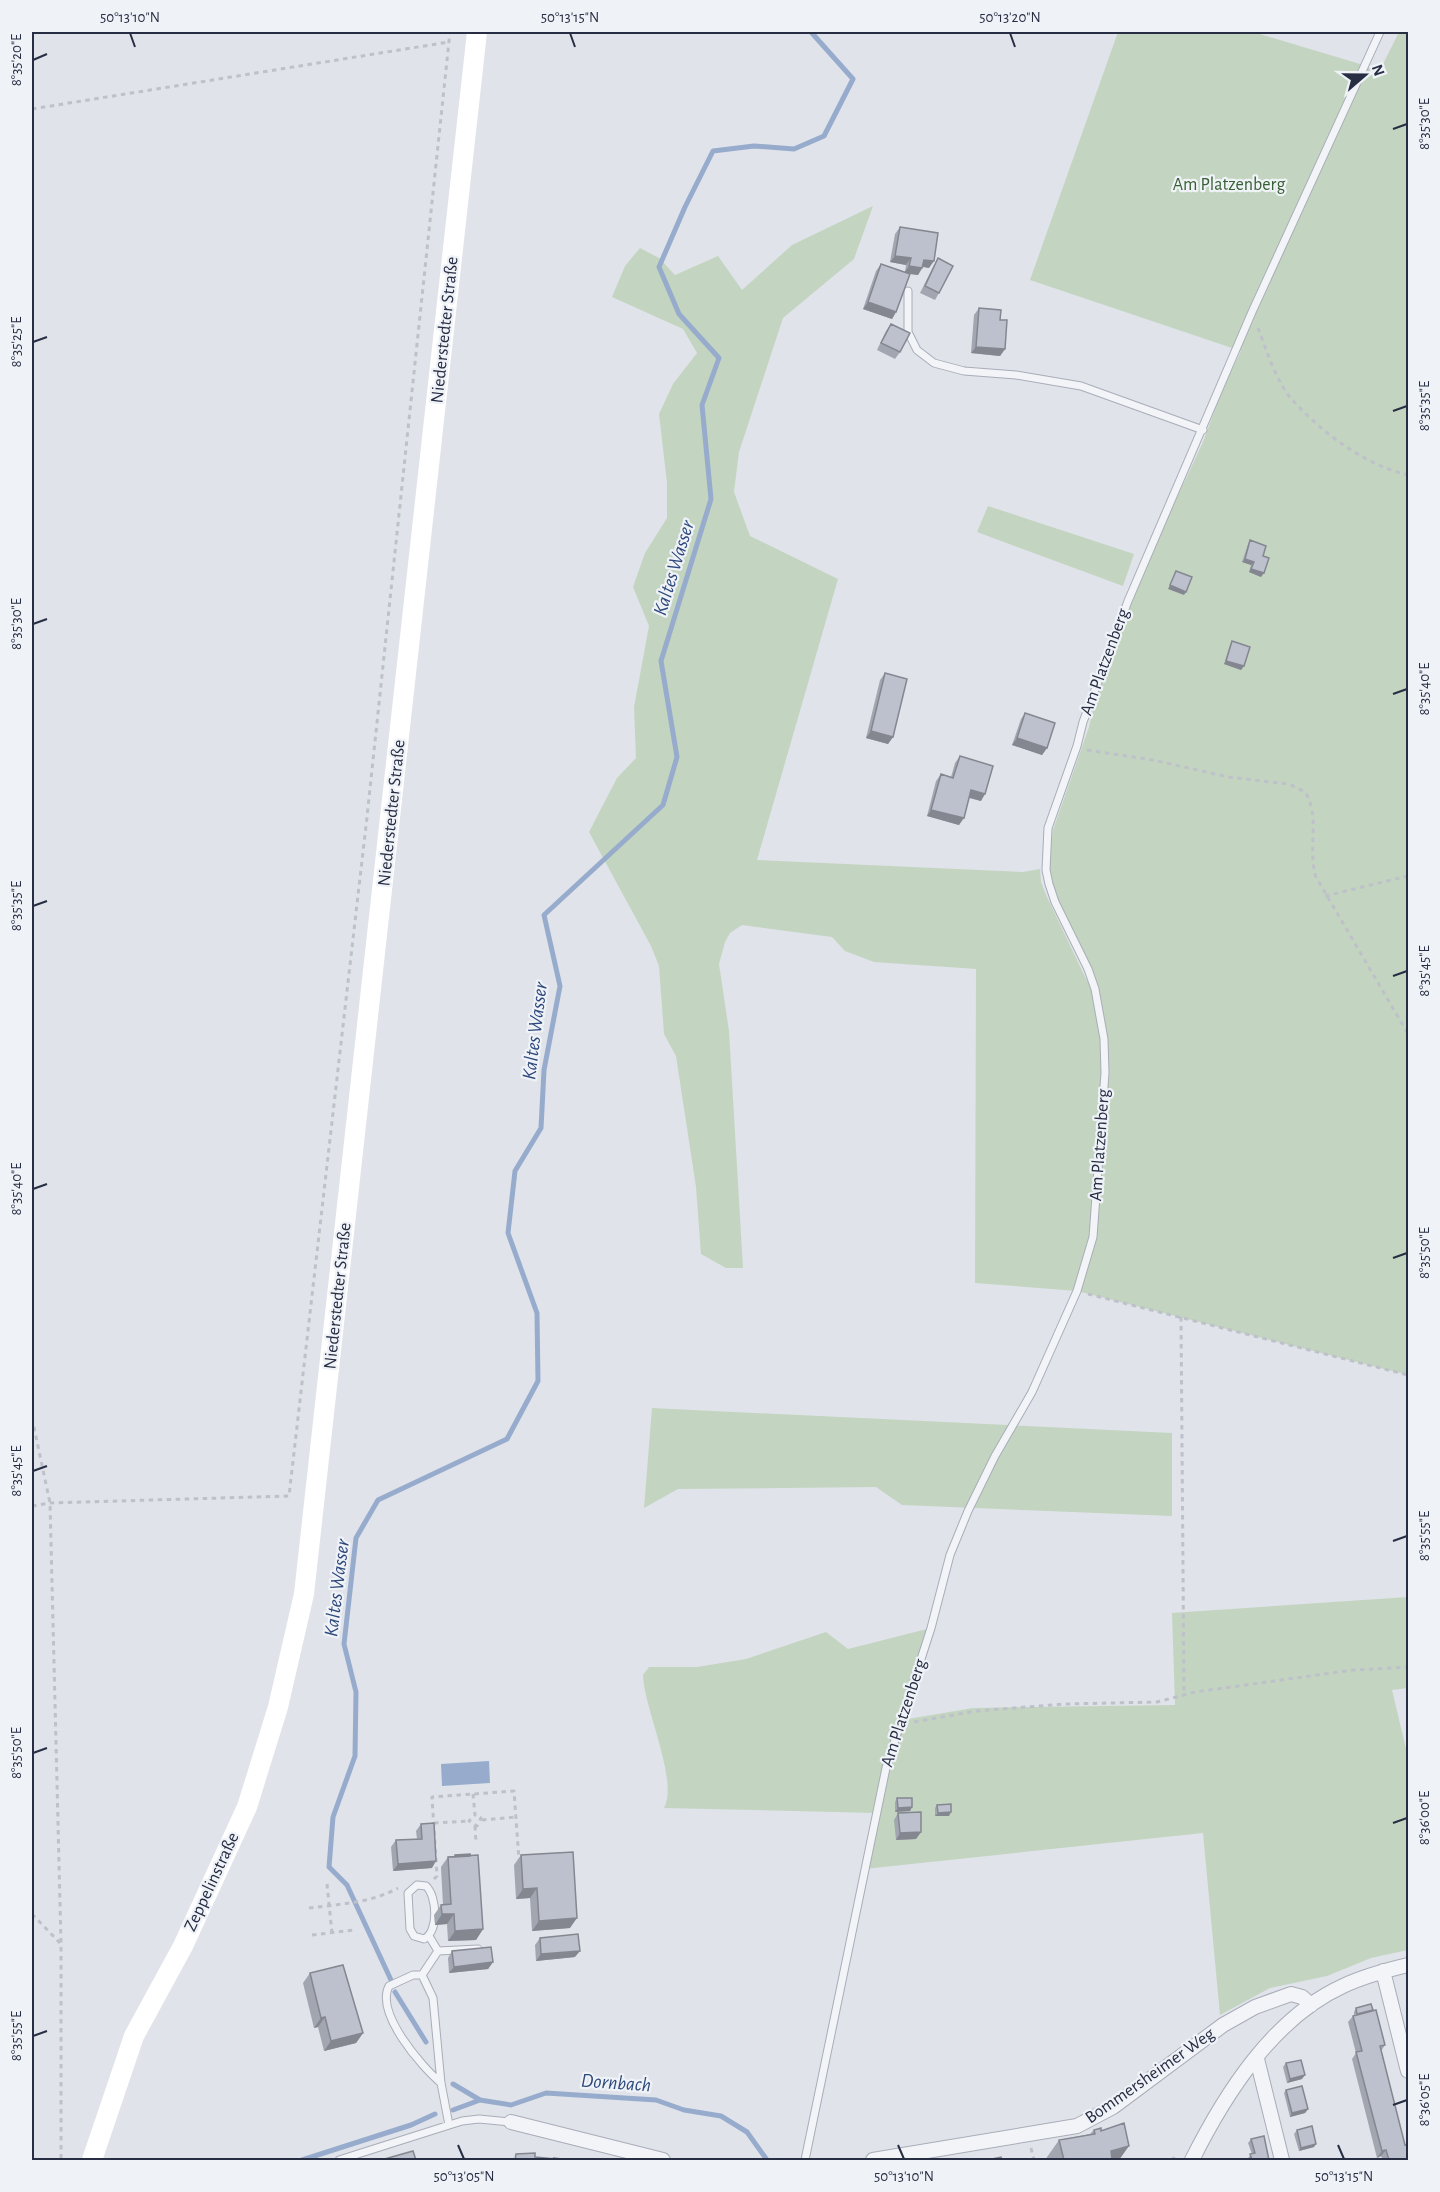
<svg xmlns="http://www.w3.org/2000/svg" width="1440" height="2192" viewBox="0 0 1440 2192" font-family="'Alegreya Sans',sans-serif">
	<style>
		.green { fill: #c3d5c0 }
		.water { fill: #97accd }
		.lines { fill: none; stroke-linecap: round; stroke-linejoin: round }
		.stream { stroke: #97accd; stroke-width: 5 }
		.lane-casing { stroke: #a8adb8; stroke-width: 9 }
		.street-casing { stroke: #a8adb8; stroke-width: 16 }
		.path { stroke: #bec1c9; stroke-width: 3; stroke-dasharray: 4.5 4.5; stroke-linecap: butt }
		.lane { stroke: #f3f4f8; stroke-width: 7 }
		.street { stroke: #f3f4f8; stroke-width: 14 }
		.secondary { stroke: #fff; stroke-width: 20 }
		.wall { fill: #a2a6b0 }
		.shaded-wall { fill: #848790 }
		.building { fill: #bcc1cd; stroke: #848790; stroke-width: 1.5 }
		.ticks { fill: none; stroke: #272e43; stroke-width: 2 }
		.labels { text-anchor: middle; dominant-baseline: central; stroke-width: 4.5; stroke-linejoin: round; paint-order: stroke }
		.park-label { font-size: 18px; fill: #376033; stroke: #eff2f7 }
		.street-label { font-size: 18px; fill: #272e43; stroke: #eff2f7 }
		.water-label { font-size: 20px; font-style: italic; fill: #2d487b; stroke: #eff2f7 }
		.neatline { fill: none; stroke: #272e43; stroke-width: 2 }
		.ticks-label { font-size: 15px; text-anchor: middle; fill: #272e43 }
	</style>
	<rect width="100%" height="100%" fill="#e0e3ea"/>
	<!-- green -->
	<path class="green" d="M1118,32H1253L1380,70L1399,32H1408V1375L1077,1291L975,1283L976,969L874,962L845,951L832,937L742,925L730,933L725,942L719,964L729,1031L743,1268H726L701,1254L696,1187L676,1056L664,1034L659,966L651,946L589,832L617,778L636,758L634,707L649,626L633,587L645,553L667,518V483L659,414L673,384L697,353L683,329L612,297L625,266L640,248L659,258L675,275L718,256L742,290L792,245L873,206L854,259L783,318L739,452L734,492L750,536L838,579L757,860L1023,872L1040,869L1041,882L1047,897L1087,981H1094L1051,888L1048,863L1053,830L1089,727L1095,701L1129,600L1203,442L1224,385L1241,351L1030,280Z
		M988,506L1134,554L1123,586L977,532Z
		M652,1408L1172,1433V1516L902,1505L876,1487L678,1489L644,1508Z
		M1408,1597V1688L1392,1690L1408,1757V1950L1371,1958L1327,1976L1270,1988L1220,2015L1203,1833L864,1869L876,1813L664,1808C679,1781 644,1709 643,1675L649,1667H697L746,1659L826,1632L848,1649L931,1628L902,1720L973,1708L1175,1705L1172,1613Z"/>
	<!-- water -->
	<path class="water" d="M489,1761L490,1783L442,1786L441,1764Z"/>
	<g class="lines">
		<!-- stream -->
		<path class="stream" d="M391,1980L347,1885L329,1867L333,1817L355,1756L356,1692L344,1644L356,1538L378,1500L507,1439L538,1381L537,1313L508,1233L515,1171L541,1128L544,1070L560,986L544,915L663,805L677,757L661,661L711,499L702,405L719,358L679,314L659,267L685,207L713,151L754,146L794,149L824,136L853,79L811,32
			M395,1992L426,2042
			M453,2084L480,2100L511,2105L546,2093L656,2100L684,2110L721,2116L747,2132L767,2160
			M453,2110L480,2100
			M302,2160L411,2125L435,2114"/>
		<!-- lane casing -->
		<g class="lane-casing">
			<path id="lane" d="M908,291V332L917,350L934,363L964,371L1016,375L1081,386L1203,430
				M417,1885L426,1886C437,1896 439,1932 424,1939L414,1936L410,1929L408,1893Z
				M429,1936L438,1951
				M422,1975H413L389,1986C375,2013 421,2066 441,2083
				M449,2125L441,2083L433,1998L422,1975L438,1951L478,1949
				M339,2160L462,2121L479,2119L511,2122
				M805,2160L886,1768L931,1628L950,1555L968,1511L995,1456L1032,1392L1077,1291L1093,1237L1105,1073L1104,1039L1095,989L1088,969L1055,902L1049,884L1046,870L1048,828L1077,746L1083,722L1128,601L1252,312L1380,32"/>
		</g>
		<!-- street casing -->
		<g class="street-casing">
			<path id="street" d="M1383,1971L1408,2071
				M1257,2059L1282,2160
				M511,2122L663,2160
				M873,2160L1077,2126L1113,2107L1223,2025L1255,2007L1291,1994L1302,1997L1311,2005
				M1192,2160C1225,2094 1273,2018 1343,1986C1364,1976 1387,1970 1408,1965"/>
		</g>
		<!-- path -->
		<path class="path" d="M32,109L449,42
			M1258,328C1266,349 1275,378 1289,396C1318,430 1364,465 1408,475
			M1087,750L1153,760L1228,777L1289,784L1305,792C1321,817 1307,850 1316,877L1408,1034
			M1325,896L1408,876
			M1088,1294L1408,1375
			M1181,1317L1184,1694
			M32,1418L50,1503L61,1943V2160
			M32,1506L50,1503L289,1496L367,817L450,32
			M914,1722L976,1711L1065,1704L1157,1702L1195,1692L1353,1670L1408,1667
			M473,1794L475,1815L469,1821L477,1826L481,1818L475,1815
			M482,1820L516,1817
			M434,1823L469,1821
			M475,1826L476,1843
			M434,1879L437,1876L432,1797L514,1791L519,1860
			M327,1884L332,1933
			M309,1908C340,1904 371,1903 398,1888
			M32,1914L60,1943
			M312,1935L354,1930
			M1031,2148L1034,2160
			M1173,2160L1174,2157"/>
		<!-- lane -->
		<use href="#lane" class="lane"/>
		<!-- street -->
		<use href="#street" class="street"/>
		<!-- secondary -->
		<path class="secondary" d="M92,2160L134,2036L183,1946L247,1807L278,1707L304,1594L477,32"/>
	</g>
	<!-- wall -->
	<path class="wall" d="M900,227L929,268L923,267L918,275L910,274L896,312L892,319L863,309L876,271L881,264L905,272L906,265L890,262L895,234Z
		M938,258L939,293L935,300L920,293L934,265Z
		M979,308L1000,320L1005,349L1000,356L971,353L974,315Z
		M891,324L900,352L895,359L877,350L886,331Z
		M1250,540L1263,556L1261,577L1249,572L1251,565L1242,562L1248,544Z
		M1232,641L1244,666L1241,670L1224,664L1230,645Z
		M885,673L893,737L888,744L866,738L880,680Z
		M1025,713L1047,748L1042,755L1012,745L1021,719Z
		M960,756L981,801L969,798L959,825L927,816L936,781L941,774L951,777L955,763Z
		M897,1798L912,1807L910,1811L895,1812V1802Z
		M937,1805L949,1816H935V1808Z
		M898,1813L921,1832L916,1839L896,1840L894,1820Z
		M421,1824L432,1868L393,1871L391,1847L396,1840L417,1839L416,1831Z
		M455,1855L483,1929L476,1940L448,1941L447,1924L435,1925L434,1915L441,1905H443L441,1867L448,1857H454Z
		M521,1855L570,1928L532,1931L530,1898L516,1899L514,1865Z
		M540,1938L575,1957L536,1961L535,1945Z
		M452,1951L493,1962L488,1969L449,1973L448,1958Z
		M310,1973L363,2033L356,2043L324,2051L318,2027L314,2028L303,1983Z
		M1356,2008L1373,2010L1385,2045L1381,2051L1408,2160H1383L1381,2156L1377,2158L1352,2059L1356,2053L1348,2022L1353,2016L1354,2015V2012Z
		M1286,2063L1302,2079L1287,2083L1283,2067Z
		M1286,2090L1308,2109L1305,2113L1290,2117L1284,2093Z
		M1094,2130L1101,2131L1119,2160H1045L1059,2140L1090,2134Z
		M1297,2130L1314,2147L1299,2151L1294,2134Z
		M1251,2139L1269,2160H1249L1248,2158L1252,2154L1248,2143Z"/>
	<!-- shaded-wall -->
	<path class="shaded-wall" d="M895,256L911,258L906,265L890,262Z
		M924,260L934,261L929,268L919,266Z
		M909,266L922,268L918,275L904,273Z
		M868,302L896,312L892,319L863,309Z
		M976,347L1005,349L1000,356L971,353Z
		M1245,559L1254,562L1251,565L1242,562Z
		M1251,569L1264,573L1261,577L1249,572Z
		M1170,585L1186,592L1184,595L1168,589Z
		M1226,661L1244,666L1241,670L1224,664Z
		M871,731L893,737L888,744L866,738Z
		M1017,738L1047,748L1042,755L1012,745Z
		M971,790L985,794L981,801L967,797Z
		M931,810L964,818L959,825L927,816Z
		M912,1807L910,1811L895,1812L898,1808Z
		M951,1812L949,1816H935L938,1813Z
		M921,1832L916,1839L896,1840L900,1833Z
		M436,1861L432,1868L393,1871L398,1864Z
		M537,1888L530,1898L516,1899L523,1889Z
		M442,1914H454L447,1924L435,1925Z
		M577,1918L570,1928L532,1931L539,1921Z
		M483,1929L476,1940L448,1941L455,1931Z
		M580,1951L575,1957L536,1961L541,1954Z
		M493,1962L488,1969L449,1973L454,1967Z
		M325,2017L318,2027L314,2028L321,2018Z
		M363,2033L356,2043L324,2051L331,2041Z
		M1305,2075L1302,2079L1287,2083L1290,2079Z
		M1308,2109L1305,2113L1290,2117L1292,2113Z
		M1316,2144L1314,2147L1299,2151L1301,2148Z
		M1129,2146L1119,2160H1104L1111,2151Z
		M1386,2150L1381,2156L1377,2158L1382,2151Z"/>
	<!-- building -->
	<path class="building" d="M900,227L938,233L934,261L924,260L922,268L909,266L911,258L895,256Z
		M938,258L953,266L939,293L925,286Z
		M881,264L910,274L896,312L868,302Z
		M979,308L1001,310L1000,320H1007L1005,349L976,347Z
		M891,324L910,333L900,352L881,343Z
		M1250,540L1266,546L1263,556L1269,558L1264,573L1251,569L1254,562L1245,559Z
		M1176,571L1192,577L1186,592L1170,585Z
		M1232,641L1250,647L1244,666L1226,661Z
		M885,673L907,679L893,737L871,731Z
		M1025,713L1055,723L1047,748L1017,738Z
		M960,756L993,766L985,794L971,790L964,818L931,810L941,774L953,778Z
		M897,1798H912V1807L898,1808Z
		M951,1804V1812L938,1813L937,1805Z
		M921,1812V1832L900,1833L898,1813Z
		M434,1823L436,1861L398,1864L396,1840L422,1839L421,1824Z
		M573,1852L577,1918L539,1921L537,1888L523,1889L521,1855Z
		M470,1854V1856L455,1857V1855Z
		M478,1855L483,1929L455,1931L454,1914H442L441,1905L451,1904L448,1857Z
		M578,1934L580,1951L541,1954L540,1938Z
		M491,1947L493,1962L454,1967L452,1951Z
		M343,1965L363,2033L331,2041L325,2017L321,2018L310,1973Z
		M1371,2004L1373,2010L1357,2014L1356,2008Z
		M1376,2010L1385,2045L1380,2046L1405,2145L1408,2144V2160H1389L1386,2150L1382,2151L1356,2052L1362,2051L1353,2016Z
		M1301,2060L1305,2075L1290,2079L1286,2063Z
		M1302,2086L1308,2109L1292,2113L1286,2090Z
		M1124,2123L1129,2146L1111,2151L1112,2159L1116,2158V2160H1064L1059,2140L1095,2134L1094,2130L1101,2128V2131Z
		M1312,2126L1316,2144L1301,2148L1297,2130Z
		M1264,2136L1269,2160H1252L1250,2154L1255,2153L1251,2139Z
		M413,2151L416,2160H381Z
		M535,2153V2157L555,2159V2160H515L516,2154Z
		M1001,2157L1002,2160H987Z
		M554,2158L570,2160H555Z"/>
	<!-- ticks -->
	<path class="ticks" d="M130,33L135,47M570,33L575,47M1010,33L1015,47M33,60L47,54M1393,129L1407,124M33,342L47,337M1393,411L1407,406M33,624L47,619M1393,694L1407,689M33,906L47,901M1393,976L1407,971M33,1189L47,1184M1393,1258L1407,1253M33,1471L47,1466M1393,1541L1407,1536M33,1753L47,1748M1393,1823L1407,1818M33,2036L47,2031M1393,2105L1407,2100M458,2145L464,2159M898,2145L904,2159M1338,2145L1344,2159"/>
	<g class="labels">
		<!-- park labels -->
		<g class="park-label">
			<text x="1229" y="185">Am Platzenberg</text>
		</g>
		<!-- street labels -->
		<g class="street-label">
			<text transform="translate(445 330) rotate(-84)">Niederstedter Straße</text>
			<text transform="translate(1105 662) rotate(-70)">Am Platzenberg</text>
			<text transform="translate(392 813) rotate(-84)">Niederstedter Straße</text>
			<text transform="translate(1100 1145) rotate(-86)">Am Platzenberg</text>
			<text transform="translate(338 1296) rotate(-84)">Niederstedter Straße</text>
			<text transform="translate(904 1713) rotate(-72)">Am Platzenberg</text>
			<text transform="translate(212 1882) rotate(-65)">Zeppelinstraße</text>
			<text transform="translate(1150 2076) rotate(-35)">Bommersheimer Weg</text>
		</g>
		<!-- water labels -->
		<g class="water-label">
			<text transform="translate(674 568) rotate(-73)">Kaltes Wasser</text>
			<text transform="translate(535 1031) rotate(-83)">Kaltes Wasser</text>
			<text transform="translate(337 1588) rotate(-83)">Kaltes Wasser</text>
			<text transform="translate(616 2083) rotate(4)">Dornbach</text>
		</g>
	</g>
	<!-- border -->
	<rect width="1440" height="2192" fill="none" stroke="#eff2f7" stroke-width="66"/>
	<!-- north arrow -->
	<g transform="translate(1365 75) rotate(70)" stroke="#eff2f7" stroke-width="4.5" paint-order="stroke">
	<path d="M0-4.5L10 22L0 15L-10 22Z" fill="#272e43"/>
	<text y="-9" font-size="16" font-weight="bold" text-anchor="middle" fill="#272e43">N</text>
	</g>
	<rect x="33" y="33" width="1374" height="2126" class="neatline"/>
	<g class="ticks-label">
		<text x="130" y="22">50°13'10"N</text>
		<text x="570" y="22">50°13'15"N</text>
		<text x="1010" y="22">50°13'20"N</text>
		<text transform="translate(16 60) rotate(-90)" y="5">8°35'20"E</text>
		<text transform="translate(1424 124) rotate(-90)" y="5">8°35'30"E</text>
		<text transform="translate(16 342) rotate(-90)" y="5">8°35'25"E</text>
		<text transform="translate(1424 406) rotate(-90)" y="5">8°35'35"E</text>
		<text transform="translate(16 624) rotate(-90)" y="5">8°35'30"E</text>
		<text transform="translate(1424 689) rotate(-90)" y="5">8°35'40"E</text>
		<text transform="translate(16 906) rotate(-90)" y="5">8°35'35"E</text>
		<text transform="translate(1424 971) rotate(-90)" y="5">8°35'45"E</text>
		<text transform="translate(16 1189) rotate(-90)" y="5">8°35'40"E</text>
		<text transform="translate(1424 1253) rotate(-90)" y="5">8°35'50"E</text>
		<text transform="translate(16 1471) rotate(-90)" y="5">8°35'45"E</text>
		<text transform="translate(1424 1536) rotate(-90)" y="5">8°35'55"E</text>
		<text transform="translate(16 1753) rotate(-90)" y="5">8°35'50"E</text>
		<text transform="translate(1424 1818) rotate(-90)" y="5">8°36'00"E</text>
		<text transform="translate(16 2036) rotate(-90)" y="5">8°35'55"E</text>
		<text transform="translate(1424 2100) rotate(-90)" y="5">8°36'05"E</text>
		<text x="464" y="2181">50°13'05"N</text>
		<text x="904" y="2181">50°13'10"N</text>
		<text x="1344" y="2181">50°13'15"N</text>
	</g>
</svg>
